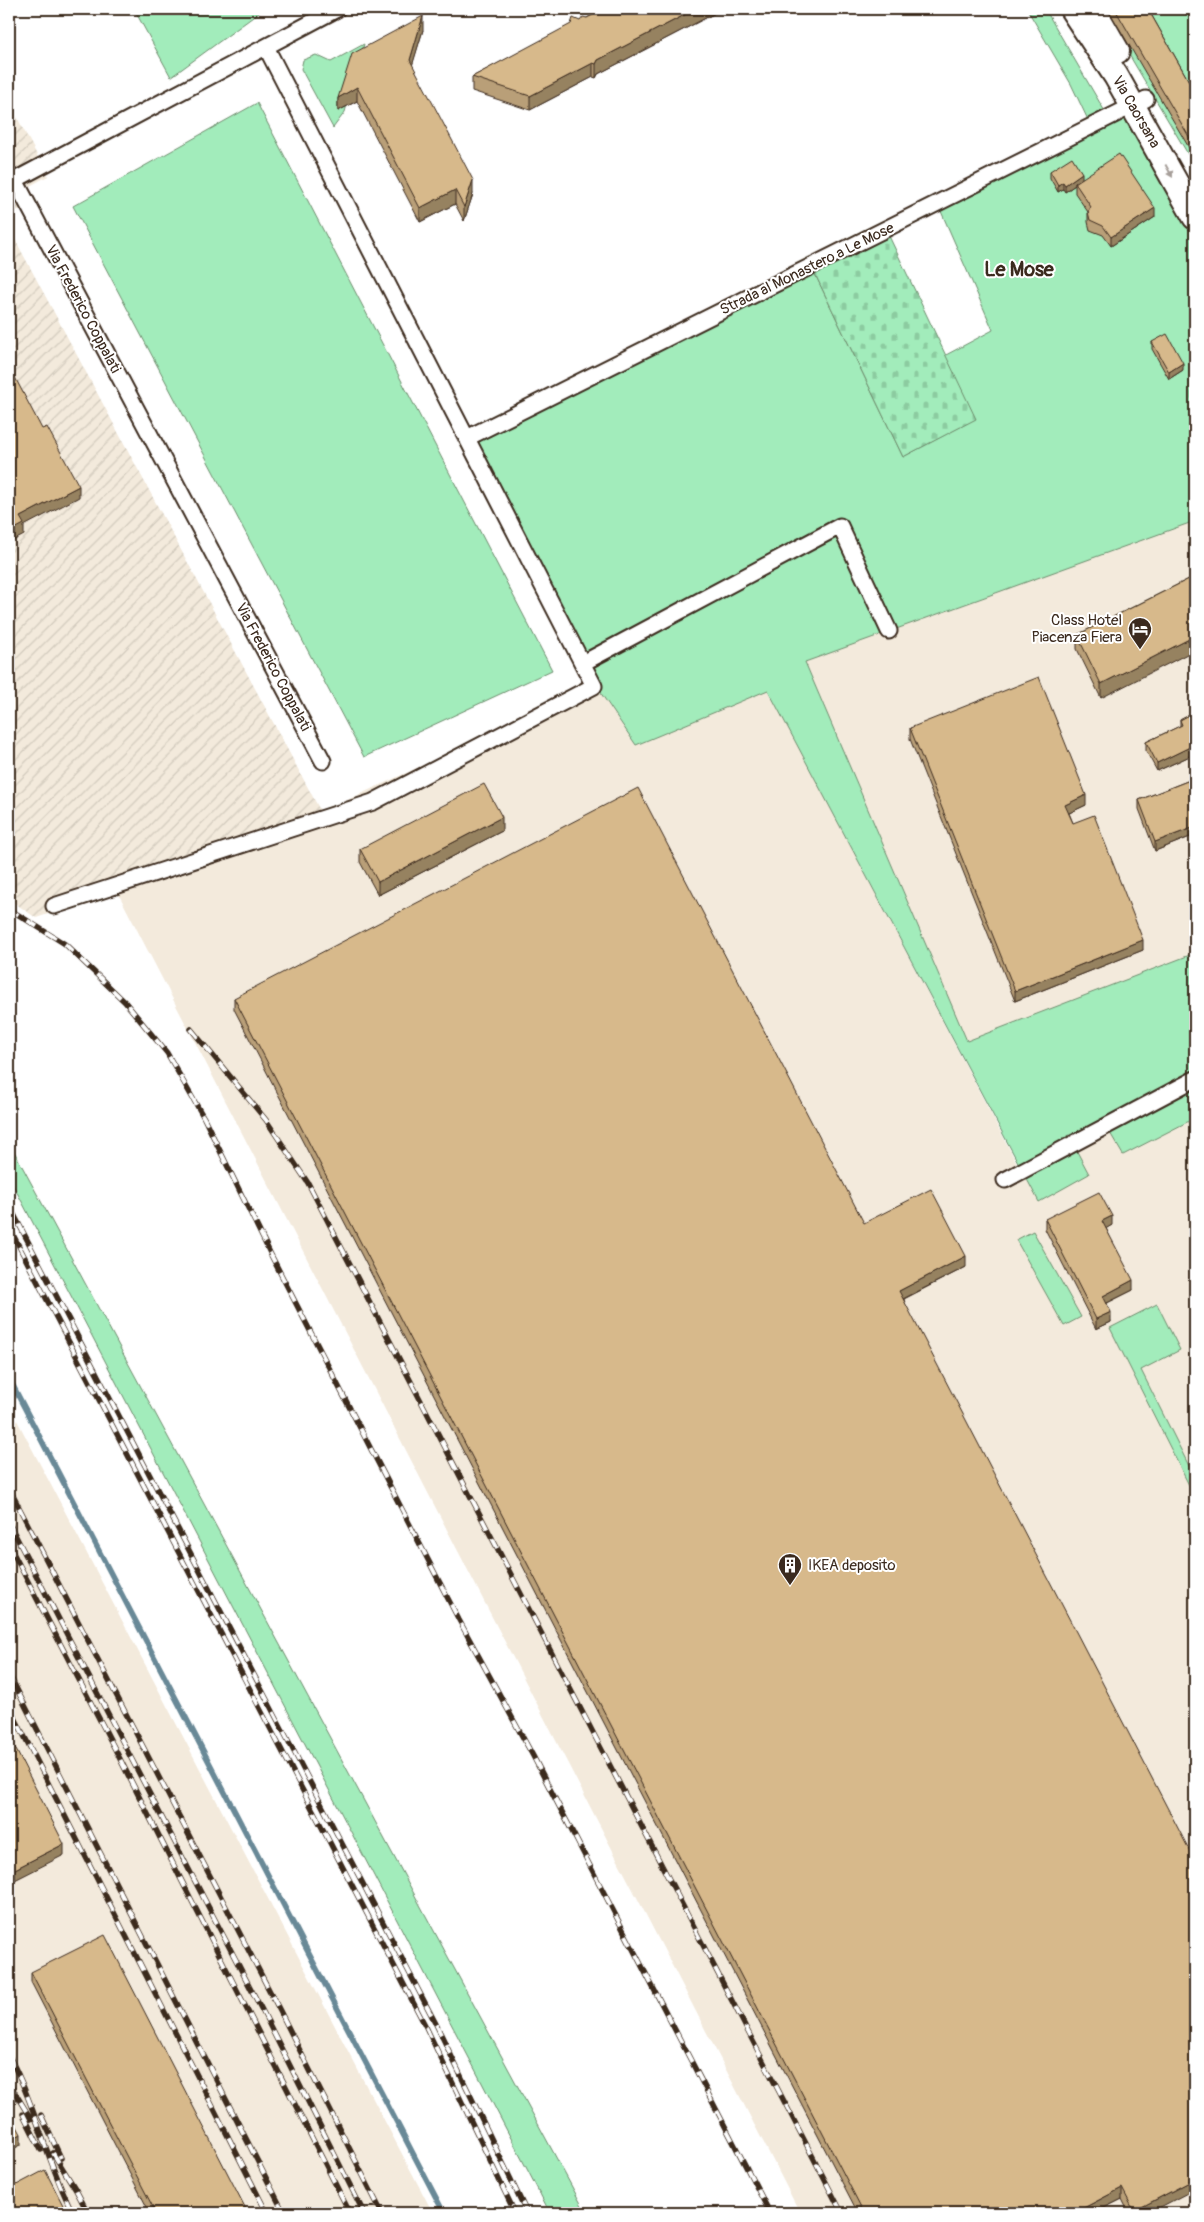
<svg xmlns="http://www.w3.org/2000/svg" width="1204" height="2222" viewBox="0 0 1204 2222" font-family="Pangolin,sans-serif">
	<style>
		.built { fill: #f3eadc }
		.industrial { fill: url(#industrial-furrows) }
		.green { fill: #a2ecbb; stroke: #6e8b6c }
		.cemetery { fill: url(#cemetery-stones); stroke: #6e8b6c }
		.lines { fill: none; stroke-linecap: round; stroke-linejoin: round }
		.stream { stroke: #698997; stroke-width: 5.5 }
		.minor-casing { stroke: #3b2a1e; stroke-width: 19 }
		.primary-casing { stroke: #3b2a1e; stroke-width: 28 }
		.minor { stroke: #fff; stroke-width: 15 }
		.primary { stroke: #fff; stroke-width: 24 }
		.rail-casing { stroke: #3b2a1e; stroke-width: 5.5 }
		.rail { stroke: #fff; stroke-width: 4; stroke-dasharray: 11; stroke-linecap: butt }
		.wall { fill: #b99f78; stroke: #3b2a1e }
		.shaded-wall { fill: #968261; stroke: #3b2a1e }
		.building { fill: #d7b98b; stroke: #3b2a1e }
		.oneway { fill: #a79f9a }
		.labels { text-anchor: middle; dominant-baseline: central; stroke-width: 4; stroke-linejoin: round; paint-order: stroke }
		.street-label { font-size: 15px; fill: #3b2a1e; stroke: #fff }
		.poi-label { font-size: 15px; fill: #3b2a1e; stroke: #fff; text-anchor: end }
		.district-label { font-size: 20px; font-weight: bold; fill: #3b2a1e; stroke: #fff }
	</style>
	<defs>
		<pattern id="industrial-furrows" width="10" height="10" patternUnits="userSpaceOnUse" patternTransform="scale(1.25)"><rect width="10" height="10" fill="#f3eadc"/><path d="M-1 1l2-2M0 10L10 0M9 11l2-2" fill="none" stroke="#d1c9bc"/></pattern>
		<pattern id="cemetery-stones" width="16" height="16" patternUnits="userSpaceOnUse" patternTransform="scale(1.25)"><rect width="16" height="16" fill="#a2ecbb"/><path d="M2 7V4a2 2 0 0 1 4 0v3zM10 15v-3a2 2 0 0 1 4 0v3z" fill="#8ccba0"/></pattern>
	</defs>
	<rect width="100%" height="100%" fill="#fff"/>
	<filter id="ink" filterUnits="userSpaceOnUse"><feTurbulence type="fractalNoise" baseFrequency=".02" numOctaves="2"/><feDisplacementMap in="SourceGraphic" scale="10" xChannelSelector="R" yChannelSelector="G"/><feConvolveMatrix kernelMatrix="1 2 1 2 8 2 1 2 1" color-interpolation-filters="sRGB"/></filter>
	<g filter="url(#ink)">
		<!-- built -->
		<path class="built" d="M1195,521V953L967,1041L805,662Z
			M596,686L636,745L768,689L1020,1169L1195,1079V2209L1185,2213H800L117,891L321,812Z
			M9,1405L433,2213H9Z"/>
		<!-- industrial -->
		<path class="industrial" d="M9,102L48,176L28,187L35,201L9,215Z
			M9,228L321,812L117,891L36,918L9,899Z"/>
		<!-- green -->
		<path class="green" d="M134,9H264L171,77Z
			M1027,9H1045L1107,115L1089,122L1071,84Z
			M1102,9H1195V166Z
			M364,44L345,112L333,128L301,69L303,60L316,55L331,62Z
			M257,103L552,670L364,757L73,206Z
			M1133,110L1195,226V521L805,662L967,1041L1195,953V1118L1123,1155L1106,1126L1073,1144L1089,1174L1039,1202L768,690L636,745L596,686L470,445L814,272L903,457L975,419L944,356L993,330L940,209Z
			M9,1142L586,2213H550L9,1177Z
			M1033,1231L1081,1317L1064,1326L1016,1240Z
			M1157,1304L1180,1350L1141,1370L1195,1478V1497L1110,1328Z"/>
		<!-- cemetery -->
		<path class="cemetery" d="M889,236L976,419L903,457L814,272Z"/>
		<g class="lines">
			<!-- stream -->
			<path class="stream" d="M9,1378L444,2213"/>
			<!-- minor casing -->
			<g class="minor-casing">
				<path id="minor" d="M467,438L1146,99
					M583,663L840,526L889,631
					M323,761L15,180L337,9
					M54,906L373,802L594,686L266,47
					M1005,1180L1195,1079"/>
			</g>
			<!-- primary casing -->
			<g class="primary-casing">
				<path id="primary" d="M1072,9L1116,76L1195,217
					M1093,9L1117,51"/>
			</g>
			<!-- minor -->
			<use href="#minor" class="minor"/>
			<!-- primary -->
			<use href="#primary" class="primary"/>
			<!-- rail casing -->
			<g class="rail-casing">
				<path id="rail" d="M9,909L65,944L125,1002L167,1053L204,1118L271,1255L459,1620L533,1756L770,2213
					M191,1029L266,1120L308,1183L842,2213
					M9,1205L435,2022L527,2213
					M9,1227L426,2027L515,2213
					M9,1488L280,2011L382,2213
					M9,1523L264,2014L364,2213
					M9,1545L117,1753L350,2213
					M9,1674L284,2213
					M9,1706L267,2213
					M9,2056C36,2106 47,2163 73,2213
					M9,2083L31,2119
					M23,2114L41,2150
					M41,2115L61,2158
					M53,2153L76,2190L88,2213"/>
			</g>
			<!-- rail -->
			<use href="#rail" class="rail"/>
		</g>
		<!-- wall -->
		<path class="wall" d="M604,9H723L598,74L596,78L593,77L530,110L472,91V77Z
			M1108,9H1148L1195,92V158Z
			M423,30L412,65L473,194L464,221L455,204L420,222L357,101L338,111V98Z
			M1050,171L1082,178L1155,217L1111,246L1103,235L1090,230L1088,222V212L1075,193V185L1065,192L1063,189L1058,192L1050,178Z
			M1152,342L1183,370L1169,379L1152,349Z
			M1195,390V404L1192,398V392Z
			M1189,579L1101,698L1077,649V635Z
			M1195,712V761L1192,755L1157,771L1146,751V742L1180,726V720Z
			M910,728L1086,805L1069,813L1073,823L1143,950L1015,1001L910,739Z
			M1195,778V835L1155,851L1139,809V800Z
			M502,831L378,895L360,862V849Z
			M234,998L966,1267L904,1299L1149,2213H1129L1122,2199L1094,2213H858L234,1009Z
			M1045,1219L1112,1225L1106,1228L1133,1290L1107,1303L1111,1322L1096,1329L1045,1229Z
			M31,1972L248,2213H150L31,1982Z"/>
		<!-- shaded-wall -->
		<path class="shaded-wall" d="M696,9H723L598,74L596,78V64L598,60Z
			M423,16V30L410,73V60Z
			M593,63V77L530,110V96Z
			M357,87V101L338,111V98Z
			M1082,173V180L1075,183V185L1065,192V185Z
			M473,180V194L464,221V207Z
			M1063,182V189L1058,192V185Z
			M455,190V204L420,222V208Z
			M16,194V201L9,205V198Z
			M1155,208V217L1111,246V237Z
			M1183,363V370L1169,379V372Z
			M79,486V497L24,526V535L9,543V532L20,517Z
			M1195,636V650L1101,698V684Z
			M1192,746V755L1157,771V763Z
			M1086,795V805L1065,815V805Z
			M502,817V831L378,895V882Z
			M1195,827V835L1155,851V842Z
			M1143,940V950L1015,1001V991Z
			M1112,1216V1225L1102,1231V1221Z
			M966,1256V1267L899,1301V1291Z
			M1133,1280V1290L1103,1305V1296Z
			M1111,1312V1322L1096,1329V1319Z
			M64,1844V1855L9,1883V1872Z
			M21,2134V2145L9,2151V2141Z
			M1195,2179V2189L1149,2213H1134V2211Z
			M1122,2188V2199L1094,2213H1074Z"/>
		<!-- building -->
		<path class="building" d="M604,9H696L598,60L596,64L593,63L530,96L472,77L571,24L573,18L580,21L583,17L587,18Z
			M1115,9H1148L1195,92V147Z
			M423,16L410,60L473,180L464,207L455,190L420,208L357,87L338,98L352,54Z
			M1119,154L1155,208L1111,237L1103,226L1090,220L1088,212L1091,207L1075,183Z
			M1072,157L1082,173L1065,185L1063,182L1058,185L1050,171Z
			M9,179L16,194L9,198Z
			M1167,334L1183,363L1169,372L1152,342Z
			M9,366L42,429L47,427L79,486L20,517L24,524L9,532Z
			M1195,390V397L1192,392Z
			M1189,579L1191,583L1195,580V636L1101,684L1077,635Z
			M1039,677L1086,795L1065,805L1073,823L1094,815L1143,940L1015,991L910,728Z
			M1195,712V752L1192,746L1157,763L1146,742L1182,725L1180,720Z
			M1195,778V827L1155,842L1139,800Z
			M484,784L502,817L378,882L360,849Z
			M638,788L864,1223L931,1189L966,1256L899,1291L1195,1861V2179L1134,2211L1122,2188L1074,2213H864L234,998Z
			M1099,1192L1112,1216L1102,1221L1133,1280L1103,1296L1111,1312L1096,1319L1045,1219Z
			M9,1736L64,1844L9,1872Z
			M105,1935L248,2213H156L31,1972Z
			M9,2111L21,2134L9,2141Z
			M45,2170L67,2213H9V2189Z"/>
		<!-- one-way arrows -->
		<defs><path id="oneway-solid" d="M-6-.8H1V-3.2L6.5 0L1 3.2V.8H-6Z" transform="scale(1.25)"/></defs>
		<use class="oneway" href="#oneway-solid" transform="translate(1169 171) rotate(61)"/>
	</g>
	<!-- icons -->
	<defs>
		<g id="hotel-pin" transform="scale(1.25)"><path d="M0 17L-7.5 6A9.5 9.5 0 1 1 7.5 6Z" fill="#3b2a1e" stroke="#fff"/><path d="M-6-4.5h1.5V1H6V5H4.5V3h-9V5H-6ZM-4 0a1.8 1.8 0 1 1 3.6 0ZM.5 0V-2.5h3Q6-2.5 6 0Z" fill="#fff"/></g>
		<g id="building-pin" transform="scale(1.25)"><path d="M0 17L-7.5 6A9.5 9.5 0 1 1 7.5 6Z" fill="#3b2a1e" stroke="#fff"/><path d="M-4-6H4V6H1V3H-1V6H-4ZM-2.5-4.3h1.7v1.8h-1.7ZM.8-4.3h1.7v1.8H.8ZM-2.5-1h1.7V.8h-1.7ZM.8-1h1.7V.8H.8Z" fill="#fff"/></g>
	</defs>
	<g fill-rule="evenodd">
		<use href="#hotel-pin" x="1140" y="629"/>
		<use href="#building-pin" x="790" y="1565"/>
	</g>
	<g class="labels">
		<!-- street labels -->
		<g class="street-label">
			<text transform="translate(1136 112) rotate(60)">Via Caorsana</text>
			<text transform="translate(807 269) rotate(-26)">Strada al Monastero a Le Mose</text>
			<text transform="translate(83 309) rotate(62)">Via Frederico Coppalati</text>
			<text transform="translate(273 667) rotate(62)">Via Frederico Coppalati</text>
		</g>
		<!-- poi labels -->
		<g class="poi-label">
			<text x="1122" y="620">Class Hotel<tspan x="1122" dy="17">Piacenza Fiera</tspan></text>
			<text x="808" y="1565" text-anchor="start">IKEA deposito</text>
		</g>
		<!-- district labels -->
		<g class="district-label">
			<text x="1019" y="269">Le Mose</text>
		</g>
	</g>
	<!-- margin -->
	<rect width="1204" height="2222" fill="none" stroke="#fff" stroke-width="30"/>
	<rect x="15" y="15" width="1174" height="2192" fill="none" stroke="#3b2a1e" stroke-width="2" filter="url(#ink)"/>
</svg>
